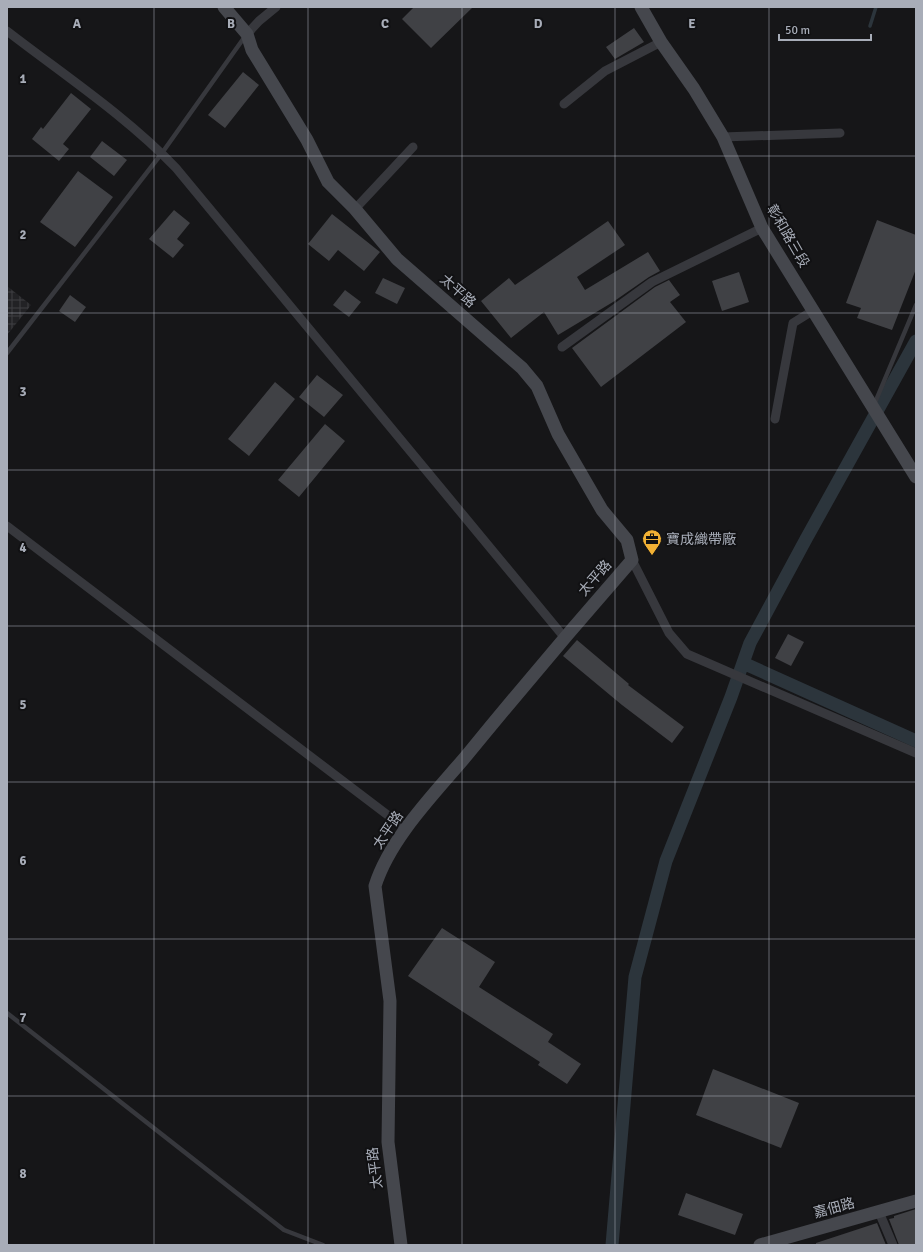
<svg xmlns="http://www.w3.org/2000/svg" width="923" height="1252" viewBox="0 0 923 1252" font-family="Signika,'Noto Sans TC',sans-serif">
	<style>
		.industrial { fill: url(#industrial-grid) }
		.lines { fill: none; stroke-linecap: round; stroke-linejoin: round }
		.stream { stroke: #2c353c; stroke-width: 3.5 }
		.canal { stroke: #2c353c; stroke-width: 13 }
		.building { fill: #404145 }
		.lane { stroke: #37383d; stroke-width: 4.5 }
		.street { stroke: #37383d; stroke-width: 9 }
		.secondary { stroke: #45474d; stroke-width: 13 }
		.grid { fill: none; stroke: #a8adb8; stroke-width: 1; stroke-opacity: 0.55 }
		.labels { text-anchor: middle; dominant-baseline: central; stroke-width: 4; stroke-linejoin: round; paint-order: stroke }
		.street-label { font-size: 14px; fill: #a8adb8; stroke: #111113 }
		.poi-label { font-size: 14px; fill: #a8adb8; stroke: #111113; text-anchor: start }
		.grid-label { font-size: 13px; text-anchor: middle; font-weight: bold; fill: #a8adb8; stroke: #111113; stroke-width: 4; stroke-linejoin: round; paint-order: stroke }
	</style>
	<defs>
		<pattern id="industrial-grid" width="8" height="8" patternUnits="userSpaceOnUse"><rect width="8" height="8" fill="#222225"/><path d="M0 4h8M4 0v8" fill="none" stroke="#3f3f43"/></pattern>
	</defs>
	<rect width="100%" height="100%" fill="#161618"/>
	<!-- industrial -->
	<path class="industrial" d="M7,286L31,305L7,335Z"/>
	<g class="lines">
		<!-- stream -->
		<path class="stream" d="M870,26L876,7"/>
		<!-- canal -->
		<path class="canal" d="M743,663L916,741
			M612,1245L635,977L666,861L731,697L750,643L806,539L916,341"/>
	</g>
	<!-- building -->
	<path class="building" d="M414,7H473L431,48L402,19Z
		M634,28L644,42L615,59L606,47Z
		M243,72L259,85L225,128L208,115Z
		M71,93L91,109L63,144L69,149L59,161L32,139L41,127L43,129Z
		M102,141L127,160L114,176L90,157Z
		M78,171L113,197L75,247L40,222Z
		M174,210L190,223L177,239L184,245L173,258L149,239Z
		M332,214L380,252L364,271L338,250L329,261L308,244Z
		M877,220L916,235V269L892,330L857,318L861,308L846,303Z
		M608,221L625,245L577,277L585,290L648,252L660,271L649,277L613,302L558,335L544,312L511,338L481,301L509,278L515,285Z
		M739,272L749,302L722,311L712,281Z
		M383,278L405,288L397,304L375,293Z
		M669,280L680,295L670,302L686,322L601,387L572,348L655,287Z
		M345,290L361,302L349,317L333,305Z
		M70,295L86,307L75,322L59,311Z
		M317,375L343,395L324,417L299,397Z
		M275,382L295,399L249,456L228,439Z
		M325,424L345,441L299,497L278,480Z
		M788,634L804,642L791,666L775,658Z
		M577,640L629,684L628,685L684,727L672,743L622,705L563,656Z
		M442,928L495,962L479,987L553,1034L548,1042L581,1064L567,1084L538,1065L540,1062L408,976Z
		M713,1069L799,1103L781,1148L696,1115Z
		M686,1193L743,1214L735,1235L678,1215Z
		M916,1209V1245H899L889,1219L894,1218V1216Z
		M877,1223L886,1245H816V1243Z"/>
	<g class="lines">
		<!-- lane -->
		<path class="lane" d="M7,353L162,153L246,35
			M874,405L916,305
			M7,1013L284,1230L323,1245"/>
		<!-- street -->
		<path class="street" d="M7,31C64,75 126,116 176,168L564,637
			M247,34L259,21L276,7
			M564,104L605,71L661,42
			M723,137L840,133
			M355,209L413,147
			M562,347L652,282L762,228
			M775,419L793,323L814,310
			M7,526L406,829
			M632,560L669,633L687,654L916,753
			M879,1212L893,1245"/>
		<!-- secondary -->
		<path class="secondary" d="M224,7L247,34L252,50L307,140L328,182L355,209L397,259L522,368L537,386L558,434L602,510L627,540L632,560C576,624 521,689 467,755C435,793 390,838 375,886L390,1001L388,1142L401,1245
			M641,7L661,42L694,89L723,137L762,228L916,477
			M760,1245L916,1201"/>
	</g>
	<!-- grid -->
	<path class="grid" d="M154,7V1245M308,7V1245M462,7V1245M615,7V1245M769,7V1245M7,156H916M7,313H916M7,470H916M7,626H916M7,782H916M7,939H916M7,1096H916"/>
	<!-- icons -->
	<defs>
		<g id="office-pin" transform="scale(1)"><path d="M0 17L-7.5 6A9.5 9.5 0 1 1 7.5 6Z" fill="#f2b134" stroke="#111113"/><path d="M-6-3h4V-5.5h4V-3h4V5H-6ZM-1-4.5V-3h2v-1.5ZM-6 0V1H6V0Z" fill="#111"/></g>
	</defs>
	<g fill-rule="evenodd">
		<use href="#office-pin" x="652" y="539"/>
	</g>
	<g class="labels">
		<!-- street labels -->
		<g class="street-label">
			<text transform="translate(788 236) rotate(60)">彰和路三段</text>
			<text transform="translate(458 291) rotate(41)">太平路</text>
			<text transform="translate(595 578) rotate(-49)">太平路</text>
			<text transform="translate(388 830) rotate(-56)">太平路</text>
			<text transform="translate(375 1168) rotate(-97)">太平路</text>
			<text transform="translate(834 1208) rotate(-15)">嘉佃路</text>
		</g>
		<!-- poi labels -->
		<g class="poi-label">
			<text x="666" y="539">寶成織帶廠</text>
		</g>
	</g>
	<g class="grid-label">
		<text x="77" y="28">A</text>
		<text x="231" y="28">B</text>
		<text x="385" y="28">C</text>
		<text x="538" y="28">D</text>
		<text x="692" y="28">E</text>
		<text x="23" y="83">1</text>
		<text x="23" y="239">2</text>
		<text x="23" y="396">3</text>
		<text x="23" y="552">4</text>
		<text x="23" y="709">5</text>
		<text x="23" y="865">6</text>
		<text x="23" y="1022">7</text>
		<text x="23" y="1178">8</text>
	</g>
	<!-- border -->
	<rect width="923" height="1252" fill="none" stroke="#a8adb8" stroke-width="16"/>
	<!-- scale -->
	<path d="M779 34v6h92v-6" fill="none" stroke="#a8adb8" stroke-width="2"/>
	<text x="785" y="34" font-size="12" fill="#a8adb8" stroke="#111113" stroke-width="3" paint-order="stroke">50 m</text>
</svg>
